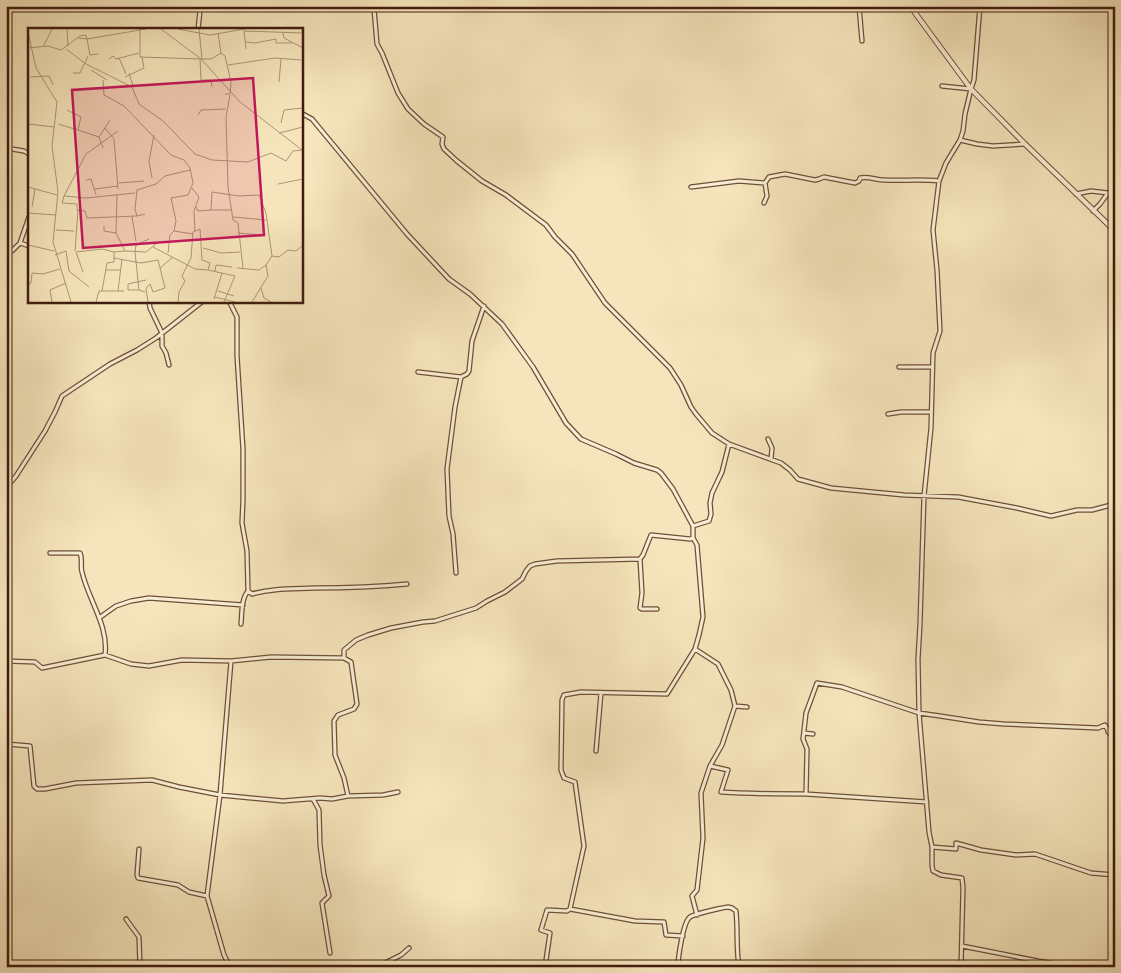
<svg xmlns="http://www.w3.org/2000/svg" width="1121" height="973" viewBox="0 0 1121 973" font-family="'Gentium Book Plus',serif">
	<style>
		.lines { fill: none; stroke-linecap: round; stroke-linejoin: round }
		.minor-casing { stroke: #6e4f3a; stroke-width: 5.5 }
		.tertiary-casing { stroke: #6e4f3a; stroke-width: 6 }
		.minor { stroke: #f9eed3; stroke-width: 3 }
		.tertiary { stroke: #f9eed3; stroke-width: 4 }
		.inset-road { fill: none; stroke: #ad9577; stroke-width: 1 }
		.view { fill: #c2185b; fill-opacity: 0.15; stroke: #c2185b; stroke-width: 2.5 }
		.inset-edge { fill: none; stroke: #401d0f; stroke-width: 2.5 }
	</style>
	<rect width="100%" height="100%" fill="#f6e5bc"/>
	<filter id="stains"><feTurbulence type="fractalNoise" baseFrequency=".004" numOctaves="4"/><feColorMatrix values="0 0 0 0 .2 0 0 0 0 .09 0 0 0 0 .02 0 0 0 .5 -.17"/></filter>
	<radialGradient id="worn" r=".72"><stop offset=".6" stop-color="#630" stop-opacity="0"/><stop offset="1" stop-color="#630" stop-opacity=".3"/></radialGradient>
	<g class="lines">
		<!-- minor casing -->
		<g class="minor-casing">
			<path id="minor" d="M373,6L374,9L377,44L382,53L398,93L408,109L424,124L443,137L442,144L444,149L457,161L482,181L506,195L546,225L555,237L572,254L605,303L670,368L681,385L691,407L696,414L712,433L729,444L781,463L790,470L798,479L831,488L904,495L958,497L1017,508L1051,516L1077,510H1092L1115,504
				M859,6L862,41
				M198,29L200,11L199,6
				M942,86L971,89L974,80L980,6
				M301,113L312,119L407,234L449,279L470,294L502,324L533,367L566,423L581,439L616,454L634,463L657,470L661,473L673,489L693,526V538L697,545L703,617L699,635L695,649L667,694L581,692L564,695L562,700L561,770L564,778L575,782L584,846L570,909L567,911L547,910L541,930L550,933L545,967
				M960,140L977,144L993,146L1025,144
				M6,148L24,151L29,154
				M691,187L739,181L765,183
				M1076,194L1091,191L1108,193L1115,191
				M764,203L767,196L765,183L769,177L785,174L815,180L819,179L824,177L855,183L859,181L860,178C868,176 876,180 884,180C902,181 920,179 939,181
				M1093,211L1100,204L1108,193
				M20,243L29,246
				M6,249L12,251L20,243L29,217
				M149,301L150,308L162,333V346L166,353L169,365
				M229,301L237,317V356L243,449V500L242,523L247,551L248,591C241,599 242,614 241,624
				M899,367H932
				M418,372L461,377
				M888,414L901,412H931
				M768,439L772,448L771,459
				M6,488L16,476L45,431L55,412L62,396L110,364L137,350L156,338L203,301
				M693,526L709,521L711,514L710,503L712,493L722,472L729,444
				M50,553H80C83,559 80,566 82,572C88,599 109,626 105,655
				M640,559L642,593L640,608L642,609H657
				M456,573L453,534L449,516L447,469L455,407L461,377L467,374L469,371L472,341L484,306
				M248,591L252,594C273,588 293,589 314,588C345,588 376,587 407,584
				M99,618L116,606L131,601L149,598L243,605
				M695,649L718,664L731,690L735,706L722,745L710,766L701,793L703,838L697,890L692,896L697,915
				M6,661L35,662L42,668L105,655L131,664L149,666L182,660L231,661L271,657L344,658
				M735,706L747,707
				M1108,732L1115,730
				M804,733L813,734
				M6,744L30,746L34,786L37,789H45L76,783L152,780L179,787L220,795L283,801L320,798L332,799L348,796
				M596,751L601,693
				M710,766L728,770L721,792C750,794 777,794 806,794
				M398,792L383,795L348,796L344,778L335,755L334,721L338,715L354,709L357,704L351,662L344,658V650L356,640L368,635L391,628L423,622L435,621L476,608L487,601L505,592L522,579L526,571L530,566L535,564L557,561L640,559L643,555L651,535L690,539L693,538
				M313,799L319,810L320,845L324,875L329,896L322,903L330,953
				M927,802L806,794L807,749L803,739L806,713L817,683L842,687L919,713L940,716L979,722L1004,724L1098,728L1105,725L1114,741L1115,748
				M932,847L956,849V843L981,850L1016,855L1035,854L1091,873L1115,875
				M139,849L137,875L138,878L178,885L189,892L207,896
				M570,909L635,921L664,922L666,935L683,936
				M126,919L139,937L140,967
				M962,946L1038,961L1075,967
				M230,967L224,955L207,896L220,795L231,661
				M377,967L401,955L409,948
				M678,967C678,958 683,922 690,917C694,914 721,908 728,907L732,908L736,911C738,930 736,948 739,967
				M961,967L963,888L962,878L941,875L933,871L932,865V847L929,832L919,713L918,659L920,624L924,496L931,428L933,353L940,331L937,270L933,230L939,181L946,163L960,140L963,131L965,114L971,89"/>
		</g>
		<!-- tertiary casing -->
		<g class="tertiary-casing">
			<path id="tertiary" d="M910,6L971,89L1025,144L1115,231"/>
		</g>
		<!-- minor -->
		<use href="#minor" class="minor"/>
		<!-- tertiary -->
		<use href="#tertiary" class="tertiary"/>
	</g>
	<!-- overview -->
	<g transform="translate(28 28)">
		<rect width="275" height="275" fill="#f6e5bc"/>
		<path class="inset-road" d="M39,1L40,18M112,1V29L172,31L173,52H183L184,59M133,1L173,31L212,74L274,122M150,1L182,7L217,1M171,1L174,31M0,4L8,40L29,74L24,118L30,164L25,214L43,274M190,5L193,25M255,5L256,10L275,20M50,10L59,11L62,27L70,26M218,14L227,15L248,11V15H264M15,19L24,1M0,20L20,18L33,22L52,8L58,7L59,11L118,1M38,21L58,36L104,59L111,76L135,93L167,126L184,132L220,134L243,125L258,133L265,123L275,122M218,21L216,3L275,5M91,30L98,46M81,31L85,28L88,31L111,25M173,31H183L193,25L197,28L203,54L202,66H197M200,37L247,30L273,32M63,42L79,52M45,45H52L60,28M101,45L105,58L112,57M2,49L21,48L25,57M97,49L116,40L114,29M75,52L76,67L96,78L143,127L156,132L162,140L165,155L160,167L143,170L148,193L146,203L142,207L140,225M251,54L253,31M202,67L198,89L200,159L205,192L210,195L215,240M275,69V90M170,87L173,82L198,81M253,95L256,82L275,80M0,96L26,99M30,96L50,102L53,89L39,82M77,100L86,111L90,161M50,102L71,109L75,120M251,105L275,99M71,109L82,92M124,150L121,133L126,107M58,152L63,151L68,167M91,155L116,153M250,156L275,151M0,159L29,167M164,160L171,169L166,183L167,203M67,161L90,158M107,165L58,170L36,168L34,175L49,176V182L57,183L59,190L109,188M89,167L88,205L97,223L86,224V230L113,235L130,232L132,240M36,168L58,126L90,103M4,179L7,161M168,179L170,183L183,182M203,182H183L184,164L211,168L231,167L238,185L244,228L251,229L260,222L268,223L275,217M0,185L28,187M117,186L109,188L107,181L109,162L128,156L137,148L162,142M104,189L108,213M205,189L238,192M76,198V203L88,205M28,202L46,203M146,203L165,206M210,205L232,207M0,217L26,223M125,219L167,241L180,242M175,220L193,225L212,224M47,223L50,182M97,223L118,224L128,216M27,227L38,223L41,243L61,259M209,240L231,242L238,237M78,242H93M187,243L188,237L204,239M55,244L48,224L74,221L86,224M0,257L3,255L4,245L15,246L32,241M233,260L236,270L243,274M111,262H100V256L118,252M74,263H96M90,263L94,231M190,263L206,268M117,264L111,262L107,224L108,217L121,211M187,269L207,274M186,271L194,245M24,274L22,262L38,255M68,274L71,263H74L79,235L86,234V230M120,274L118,260L122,256L125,264L137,260L132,240L145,229M150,274L151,264L157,253L154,248L163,230L165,204L172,201L174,232L182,235L180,242L207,248L196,274M224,274L240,248L238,237L244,228"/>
		<path class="view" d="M225,50L236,207L55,220L44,62Z"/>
		<rect width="275" height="275" class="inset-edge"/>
	</g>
	<!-- margin -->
	<rect width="1121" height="973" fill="none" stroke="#f6e5bc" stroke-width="25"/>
	<rect x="8" y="8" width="1106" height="958" fill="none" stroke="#401d0f" stroke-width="2.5"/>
	<rect x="12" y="12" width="1096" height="948" fill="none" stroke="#401d0f"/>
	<rect width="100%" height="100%" filter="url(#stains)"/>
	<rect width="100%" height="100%" fill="url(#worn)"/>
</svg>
